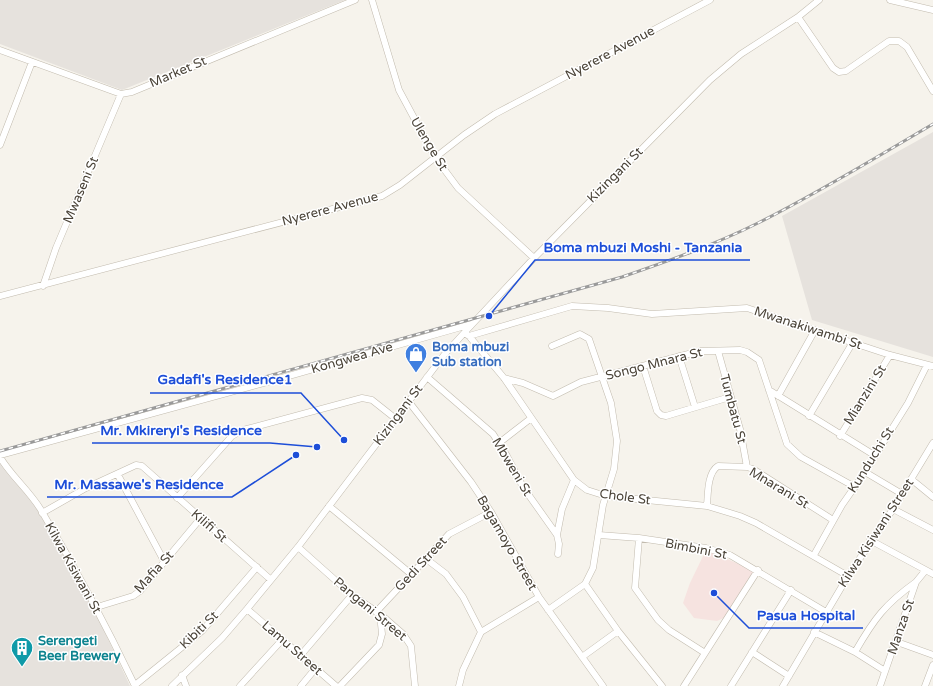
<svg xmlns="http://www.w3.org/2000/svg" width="933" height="686" viewBox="0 0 933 686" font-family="'Varela Round',sans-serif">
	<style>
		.industrial { fill: #e6e2dd }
		.medical { fill: #f6e3e0 }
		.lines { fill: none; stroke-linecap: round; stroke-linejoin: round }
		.minor-casing { stroke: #c2bbae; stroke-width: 7 }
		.minor { stroke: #fff; stroke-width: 6 }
		.rail-casing { stroke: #9a9a9a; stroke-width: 3 }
		.rail { stroke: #fff; stroke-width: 1.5; stroke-dasharray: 4.5; stroke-linecap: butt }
		.labels { text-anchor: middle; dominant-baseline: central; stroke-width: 3; stroke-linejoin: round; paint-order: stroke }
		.street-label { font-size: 13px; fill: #4b4439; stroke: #fff }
		.shop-label { font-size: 13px; font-weight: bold; fill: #366cbe; stroke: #fff; text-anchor: start }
		.culture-label { font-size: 13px; font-weight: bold; fill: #0d838f; stroke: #fff; text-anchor: start }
		.leader { fill: none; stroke: #1d4ed8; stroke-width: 1.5 }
		.callout-dot { fill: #1d4ed8; stroke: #fff; stroke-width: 1.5 }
		.callout-label { font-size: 14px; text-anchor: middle; font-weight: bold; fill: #1d4ed8; stroke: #fff; stroke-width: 3; stroke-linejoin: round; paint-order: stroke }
	</style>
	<rect width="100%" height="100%" fill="#f6f3ec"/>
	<!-- industrial -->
	<path class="industrial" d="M0,0H345L122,90L0,44Z
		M933,132V357L812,320L782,216Z
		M0,451L77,573L130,686H0Z"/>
	<!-- medical -->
	<path class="medical" d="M706,550L755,571L726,617L717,621L694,618L683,603L690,583Z"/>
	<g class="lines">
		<!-- minor casing -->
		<g class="minor-casing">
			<path id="minor" d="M372,0L399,90L435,157L458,188L534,258
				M890,0L933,10
				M798,17L833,68L839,72L846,71L889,41H899L907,47L933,91
				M0,50L121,94L132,92L355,0
				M0,145L32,62
				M43,286L56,248L121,94
				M0,296L382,196L400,185L464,135L495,114L710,0
				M464,333L469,336L504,378L574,480L587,490L606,496L707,506L740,516L756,523L848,576
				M469,336L572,306L608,308L652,314L747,308L890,355L933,366
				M718,351L740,429L747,467
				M679,356L695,407
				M643,366L657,411L661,415L666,416L730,397
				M427,377L493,434L507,456L523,487L557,535L559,544L558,554
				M504,378L523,383L553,396L581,382L700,351L740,350L747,352L759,360L787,444L801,457L855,487
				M769,390L874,455
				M778,396L815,330
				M409,402L471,482L491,512L539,597L603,686
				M809,416L853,342
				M840,436L890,355
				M499,443L530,419
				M0,455L271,381L472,324
				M0,457C11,476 29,490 41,510C75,567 106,625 135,686
				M865,472L902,494
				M118,475L164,561
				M911,479L933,497
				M177,498L232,436L243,430L362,398L372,400L396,419
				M329,506L411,574
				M707,506C708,495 707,473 718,466L747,467L753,469L833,520
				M893,509L933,530
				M42,513L86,488L136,465L142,466L270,579
				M557,535L562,509L574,480
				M599,535L639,538L706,548L730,555L826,612
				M639,538L635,588L658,620L669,630L705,653
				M870,540L933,574
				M298,547L352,595L380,614L403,634L411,646L415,686
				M814,555L842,505L865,472L908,403L927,365
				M425,558L446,574L463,597L481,632
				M585,584L618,631L662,686
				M97,607L133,596L140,591L200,519
				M247,609L336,686
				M548,610L585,584L593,568L603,505L614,469L617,441L611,403L589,339L580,334L552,346
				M376,612L449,534L491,512
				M814,632L855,652L885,671
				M897,642L933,655
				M752,652L789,676
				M855,652C874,619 885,604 916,582
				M300,656L352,595
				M582,657L618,631
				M182,675L186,686
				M135,685L202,631L257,567
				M172,686L222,638L247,609L298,547L444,355L464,333L534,258L710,80L741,54L798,17L819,0
				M240,686L282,640
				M301,686L315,669
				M340,686L379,645L382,634L380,614
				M459,686L463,670L481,632L539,597
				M684,686L758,570
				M731,686L791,590
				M783,686L848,576L893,509L933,443
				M880,686L916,582L925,571
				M925,686L933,665"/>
		</g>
		<!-- minor -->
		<use href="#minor" class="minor"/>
		<!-- rail casing -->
		<g class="rail-casing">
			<path id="rail" d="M0,451L622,277C668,261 714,245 758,223C818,193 875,158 933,124"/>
		</g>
		<!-- rail -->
		<use href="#rail" class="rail"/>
	</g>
	<!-- icons -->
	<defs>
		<g id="shop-pin" transform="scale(1.15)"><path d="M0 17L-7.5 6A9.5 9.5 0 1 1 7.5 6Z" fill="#3f7fe0" stroke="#fff"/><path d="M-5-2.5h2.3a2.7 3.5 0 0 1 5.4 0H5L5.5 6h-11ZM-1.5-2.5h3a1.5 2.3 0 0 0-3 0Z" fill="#fff"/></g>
		<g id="building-pin" transform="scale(1.15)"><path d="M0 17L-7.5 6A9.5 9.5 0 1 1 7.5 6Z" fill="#0f9aa8" stroke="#fff"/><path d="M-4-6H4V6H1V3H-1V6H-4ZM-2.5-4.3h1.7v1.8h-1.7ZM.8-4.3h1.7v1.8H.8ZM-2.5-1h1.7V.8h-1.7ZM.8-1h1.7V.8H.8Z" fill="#fff"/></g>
	</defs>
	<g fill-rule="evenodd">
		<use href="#shop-pin" x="416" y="354"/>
		<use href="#building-pin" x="22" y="648"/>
	</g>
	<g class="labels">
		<!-- street labels -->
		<g class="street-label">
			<text transform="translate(610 53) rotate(-28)">Nyerere Avenue</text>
			<text transform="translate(178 72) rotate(-23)">Market St</text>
			<text transform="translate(429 144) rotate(59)">Ulenge St</text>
			<text transform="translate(615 175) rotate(-45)">Kizingani St</text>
			<text transform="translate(81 190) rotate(-67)">Mwaseni St</text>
			<text transform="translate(330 209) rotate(-15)">Nyerere Avenue</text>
			<text transform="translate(808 328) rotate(18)">Mwanakiwambi St</text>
			<text transform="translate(352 358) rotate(-16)">Kongwea Ave</text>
			<text transform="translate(654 364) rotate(-14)">Songo Mnara St</text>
			<text transform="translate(865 395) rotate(-58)">Mianzini St</text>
			<text transform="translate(733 409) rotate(75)">Tumbatu St</text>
			<text transform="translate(398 415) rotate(-53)">Kizingani St</text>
			<text transform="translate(871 460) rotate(-58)">Kunduchi St</text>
			<text transform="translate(512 467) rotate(59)">Mbweni St</text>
			<text transform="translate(779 488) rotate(31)">Mnarani St</text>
			<text transform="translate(625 497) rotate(8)">Chole St</text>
			<text transform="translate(209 526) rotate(41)">Kilifi St</text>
			<text transform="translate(876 533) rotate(-57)">Kilwa Kisiwani Street</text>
			<text transform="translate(507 543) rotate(60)">Bagamoyo Street</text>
			<text transform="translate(696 549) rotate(11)">Bimbini St</text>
			<text transform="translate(421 564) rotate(-47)">Gedi Street</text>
			<text transform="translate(73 568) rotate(61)">Kilwa Kisiwani St</text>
			<text transform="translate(154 572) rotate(-48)">Mafia St</text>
			<text transform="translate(370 609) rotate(40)">Pangani Street</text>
			<text transform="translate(901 627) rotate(-71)">Manza St</text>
			<text transform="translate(199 630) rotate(-44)">Kibiti St</text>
			<text transform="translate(292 648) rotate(41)">Lamu Street</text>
		</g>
		<!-- shop labels -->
		<g class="shop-label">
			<text x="432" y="347">Boma mbuzi<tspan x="432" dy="15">Sub station</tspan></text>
		</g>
		<!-- culture labels -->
		<g class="culture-label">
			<text x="38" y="641">Serengeti<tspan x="38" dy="15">Beer Brewery</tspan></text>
		</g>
	</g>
	<!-- callouts -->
	<path class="leader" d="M489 316L535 260H750M344 440L301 393H150M317 447L270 443H92M296 455L232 497H47M714 593L749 628H863"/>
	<g class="callout-dot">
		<circle cx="489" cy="316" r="4"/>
		<circle cx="344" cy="440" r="4"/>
		<circle cx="317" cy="447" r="4"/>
		<circle cx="296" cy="455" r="4"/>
		<circle cx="714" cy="593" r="4"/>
	</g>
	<g class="callout-label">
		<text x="643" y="252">Boma mbuzi Moshi - Tanzania</text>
		<text x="225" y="384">Gadafi's Residence1</text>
		<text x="181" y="435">Mr. Mkireryi's Residence</text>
		<text x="139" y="489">Mr. Massawe's Residence</text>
		<text x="806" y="620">Pasua Hospital</text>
	</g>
</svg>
